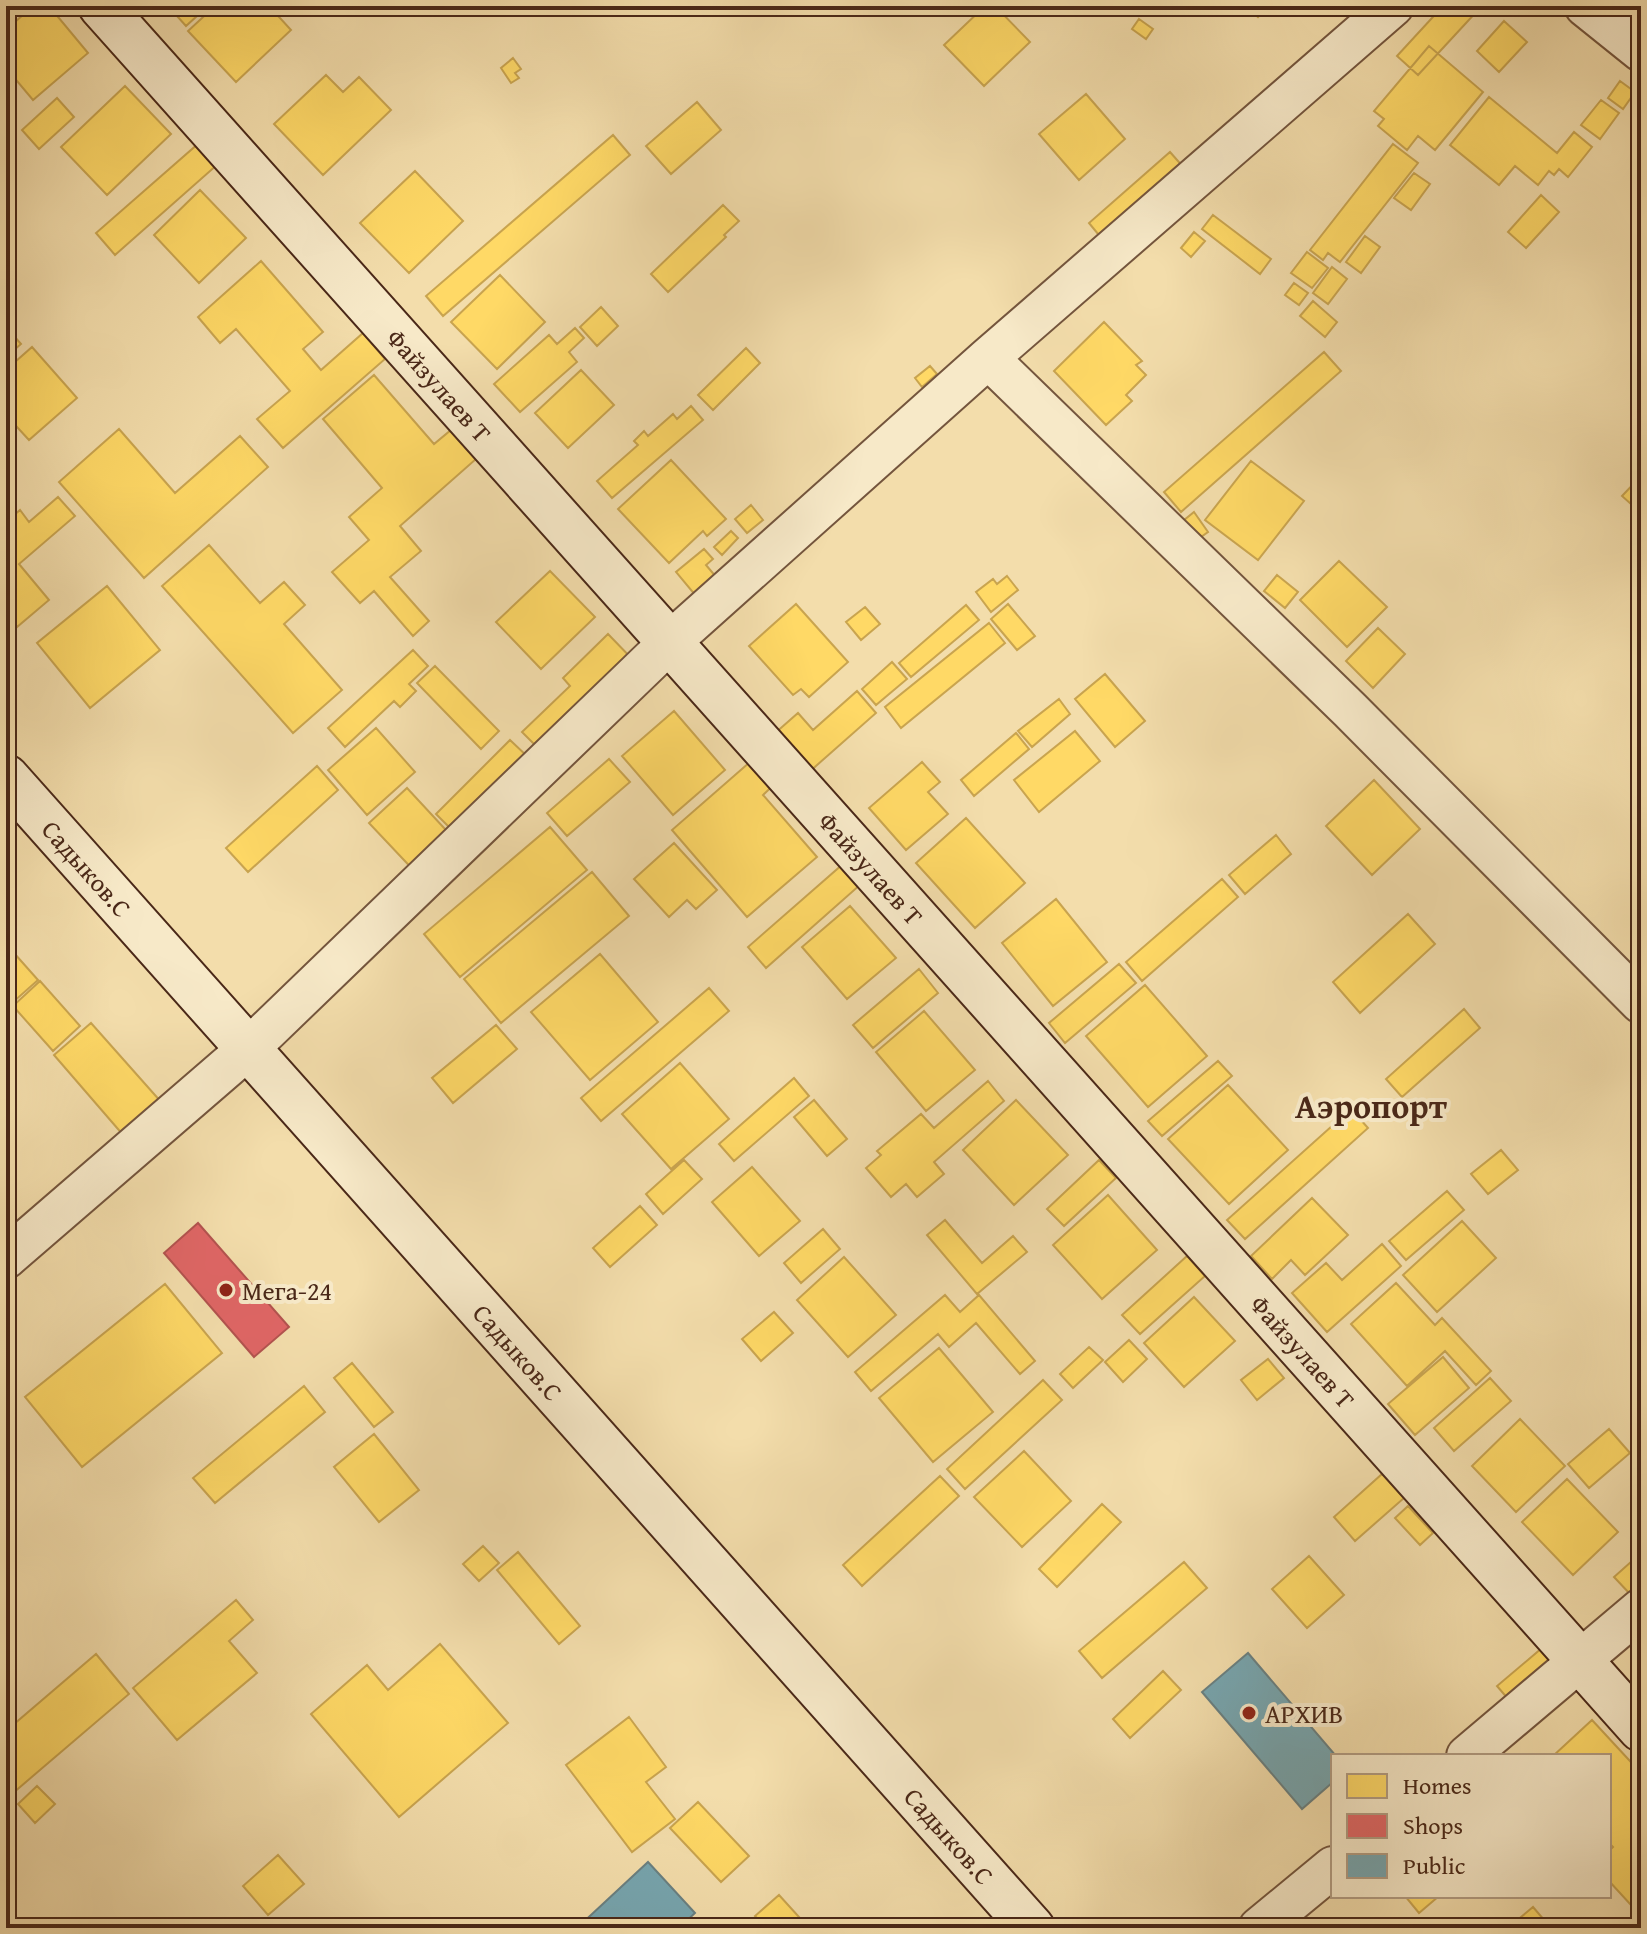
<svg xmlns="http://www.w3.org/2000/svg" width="1647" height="1934" viewBox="0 0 1647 1934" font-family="'Gentium Book Plus',serif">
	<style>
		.homes { fill: #ffd966; stroke: #c9a44f; stroke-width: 2 }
		.shops { fill: #e06666; stroke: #b3534f; stroke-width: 2 }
		.public { fill: #76a5af; stroke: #698082; stroke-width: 2 }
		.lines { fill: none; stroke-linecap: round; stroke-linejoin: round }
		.street-casing { stroke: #74553d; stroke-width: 44 }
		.secondary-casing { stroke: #4a2818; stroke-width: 48 }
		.street { stroke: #f7e9c8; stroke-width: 40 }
		.secondary { stroke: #f7e9c8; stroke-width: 44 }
		.poi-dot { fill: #8f2418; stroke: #f7e9c8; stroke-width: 3 }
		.labels { text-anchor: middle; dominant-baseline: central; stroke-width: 8; stroke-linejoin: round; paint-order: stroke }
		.street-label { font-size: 26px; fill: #4a2818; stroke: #f7e9c8 }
		.poi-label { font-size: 26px; fill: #4a2818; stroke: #f7e9c8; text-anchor: start }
		.district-label { font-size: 34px; font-weight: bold; fill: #4a2818; stroke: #f7e9c8 }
	</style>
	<rect width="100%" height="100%" fill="#f3ddab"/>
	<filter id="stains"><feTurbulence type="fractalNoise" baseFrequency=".0025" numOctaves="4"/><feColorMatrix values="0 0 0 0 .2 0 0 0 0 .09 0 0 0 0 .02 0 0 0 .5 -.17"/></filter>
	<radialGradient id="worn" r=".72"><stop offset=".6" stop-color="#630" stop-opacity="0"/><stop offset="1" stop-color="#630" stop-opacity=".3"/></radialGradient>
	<!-- homes -->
	<path class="homes" d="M6,6H22L6,19Z
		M33,6H49L88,53L33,100L6,68V30Z
		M168,6H208L186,26Z
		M215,6H269L291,30L236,82L188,31Z
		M985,6H995L1030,42L984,86L944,45Z
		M1246,6H1268L1258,17Z
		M1443,6H1476L1479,9L1418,75L1397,56Z
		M1139,19L1153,29L1146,39L1132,29Z
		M1504,21L1527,42L1499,72L1477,51Z
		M1429,46L1483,92L1435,150L1418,136L1407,150L1378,126L1384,119L1374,111Z
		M513,58L521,69L515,73L519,78L511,83L501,68Z
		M326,75L343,92L359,77L391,110L323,175L274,124Z
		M1620,81L1635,92L1623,109L1608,98Z
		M125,86L171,134L107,195L61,147Z
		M1086,94L1125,139L1079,180L1039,134Z
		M1489,97L1557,153L1574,132L1592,147L1568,177L1559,169L1554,175L1549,171L1538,185L1515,166L1499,185L1450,145Z
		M57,98L74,117L39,149L22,130Z
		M1601,100L1619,113L1600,139L1581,125Z
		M697,102L721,130L671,174L646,146Z
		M613,135L630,155L443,316L426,296Z
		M199,143L218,164L115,255L96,233Z
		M1393,144L1418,163L1340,262L1328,253L1323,260L1310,250Z
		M1170,152L1185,169L1103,240L1089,223Z
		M415,171L463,221L409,273L360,223Z
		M1414,173L1430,184L1411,210L1394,198Z
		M200,190L246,238L199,283L154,235Z
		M1541,195L1559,212L1526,248L1508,232Z
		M723,205L739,221L724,235L726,237L668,292L651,274Z
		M1213,215L1271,259L1260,274L1202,229Z
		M1194,232L1205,241L1191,257L1181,248Z
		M1365,236L1380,247L1361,273L1346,262Z
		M1307,252L1328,268L1312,288L1291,273Z
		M261,261L323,332L303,349L321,370L363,333L385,359L283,448L257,419L290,391L236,329L220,343L198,317Z
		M1332,267L1347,279L1328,304L1313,293Z
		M500,275L545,322L497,369L451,322Z
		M1294,283L1308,293L1299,305L1285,295Z
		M1313,301L1337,322L1325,337L1300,316Z
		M601,307L618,326L597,346L580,327Z
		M1104,322L1142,361L1136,365L1146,375L1126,395L1132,401L1106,425L1054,371Z
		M6,327L21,344L6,357Z
		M575,328L584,338L569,352L577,362L520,412L494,384L549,335L557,344Z
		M32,347L77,398L29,440L6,415V370Z
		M746,348L760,363L713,410L698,395Z
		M1324,352L1341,371L1181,512L1164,492Z
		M930,366L937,374L922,387L915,378Z
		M581,370L614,405L568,448L535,413Z
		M374,375L434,444L451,430L476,459L400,526L421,551L390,577L429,621L413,636L374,591L360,603L332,572L369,540L349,517L382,488L323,419Z
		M691,406L703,420L612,498L597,481L638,445L634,441L644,431L648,436L673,414L677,419Z
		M119,429L175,493L240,436L268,467L144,578L59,482Z
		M671,460L726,519L707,536L703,531L669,563L618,509Z
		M1251,461L1304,501L1258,560L1205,520Z
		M1641,476V513L1622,496Z
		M58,497L75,516L19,564L49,600L17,627L6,614V522L20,510L29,522Z
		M751,505L763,520L747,533L735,519Z
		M1194,512L1208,532L1191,544L1178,525Z
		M731,531L738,538L722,555L714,547Z
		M209,545L260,603L284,582L305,605L284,624L342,690L293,733L162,586Z
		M704,549L713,559L706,565L722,584L701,602L676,572Z
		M1339,561L1387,607L1347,647L1300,600Z
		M550,571L595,617L541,669L496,622Z
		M1277,575L1298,592L1285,608L1264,591Z
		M1007,576L1018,590L991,612L976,592L993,579L997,584Z
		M107,586L160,650L90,708L37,643Z
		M796,604L848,662L809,697L801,689L793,695L749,646Z
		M1008,604L1035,636L1017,650L991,619Z
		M966,605L979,620L911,677L899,663Z
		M865,607L880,624L861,640L846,622Z
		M989,623L1005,643L901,728L885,707Z
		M1378,628L1405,654L1373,688L1346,661Z
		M608,634L637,664L545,755L522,732L570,686L563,678Z
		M413,650L428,666L409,684L416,691L400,707L394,701L345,747L328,728Z
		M892,662L907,679L876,705L862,689Z
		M435,666L499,731L481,749L417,683Z
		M1105,674L1145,721L1115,747L1075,699Z
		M857,691L876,713L808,773L774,734L798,713L813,730Z
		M1059,699L1070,714L1032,747L1018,731Z
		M674,711L725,770L673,815L622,756Z
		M376,728L415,772L367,815L328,770Z
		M1075,731L1100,761L1039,812L1014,780Z
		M1016,733L1029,749L974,796L961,780Z
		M510,740L529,758L455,833L436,814Z
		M758,755L779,780L763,795L817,857L747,917L672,830Z
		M609,759L630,782L567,836L547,813Z
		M922,762L940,782L928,792L948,814L906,850L869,808Z
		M317,766L338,790L248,872L226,848Z
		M1374,780L1420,829L1372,875L1326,826Z
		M407,788L457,842L420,877L369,823Z
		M966,818L1025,883L975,928L916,863Z
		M550,827L587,870L460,977L424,934Z
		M1276,835L1291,854L1245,894L1229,875Z
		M674,843L717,890L696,909L687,900L669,917L634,879Z
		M843,864L861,884L766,968L748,947Z
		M592,872L629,916L501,1023L464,979Z
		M1222,879L1238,897L1142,981L1126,962Z
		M1056,899L1107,962L1053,1006L1002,943Z
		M850,906L896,958L847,999L802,947Z
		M1408,914L1435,944L1360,1013L1333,982Z
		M6,944L38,980L11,1004L6,999Z
		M600,954L658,1022L590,1080L531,1012Z
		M1119,964L1136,983L1065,1043L1049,1023Z
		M919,969L938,993L873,1048L853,1025Z
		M40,981L80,1026L53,1051L13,1006Z
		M1145,985L1207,1056L1148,1107L1086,1036Z
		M709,988L729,1011L601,1121L581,1098Z
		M1464,1009L1480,1028L1402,1097L1386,1079Z
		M924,1011L975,1070L926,1111L876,1052Z
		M91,1023L162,1103L124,1136L54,1055Z
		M496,1025L517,1049L453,1103L432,1078Z
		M1218,1061L1232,1076L1162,1136L1148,1121Z
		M680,1063L729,1119L671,1169L622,1114Z
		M794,1078L809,1096L734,1161L719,1144Z
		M988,1081L1004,1101L934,1162L944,1174L917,1197L906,1184L891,1197L866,1168L881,1155L877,1151L921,1114L934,1128Z
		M1228,1085L1288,1150L1229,1204L1168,1139Z
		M814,1100L847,1139L827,1156L794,1117Z
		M1016,1100L1068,1155L1014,1205L963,1150Z
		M1351,1109L1368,1128L1245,1239L1227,1220Z
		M1501,1150L1518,1170L1488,1194L1471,1174Z
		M684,1160L702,1179L663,1214L646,1194Z
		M1099,1160L1116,1178L1064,1226L1047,1209Z
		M752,1167L800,1221L759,1256L712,1202Z
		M1447,1191L1464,1210L1406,1260L1389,1241Z
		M1108,1195L1157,1250L1102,1299L1053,1245Z
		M1312,1198L1348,1235L1305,1275L1291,1260L1272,1279L1251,1256Z
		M640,1206L657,1225L610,1267L593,1248Z
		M945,1220L982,1263L1013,1236L1027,1252L977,1294L927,1235Z
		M1462,1221L1496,1258L1437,1312L1403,1275Z
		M823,1229L840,1249L801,1283L784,1263Z
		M1382,1244L1401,1266L1327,1332L1292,1293L1326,1263L1342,1280Z
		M1187,1256L1205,1276L1140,1334L1122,1315Z
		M844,1257L896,1315L848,1357L797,1300Z
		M1396,1283L1435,1325L1442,1318L1491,1371L1476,1385L1445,1351L1407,1386L1351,1324Z
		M165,1284L222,1353L82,1467L25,1397Z
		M945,1295L960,1312L979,1295L1035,1361L1020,1374L976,1323L949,1347L938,1334L871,1391L855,1372Z
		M1194,1297L1235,1341L1184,1387L1144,1343Z
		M774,1312L793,1333L761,1361L742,1339Z
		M1129,1340L1147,1359L1123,1382L1105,1362Z
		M1089,1347L1103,1360L1073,1388L1060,1374Z
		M939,1348L993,1412L933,1462L879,1398Z
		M1443,1357L1469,1388L1415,1435L1388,1404Z
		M1268,1359L1284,1378L1257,1400L1241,1380Z
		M352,1363L393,1412L374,1427L334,1378Z
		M1490,1378L1511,1401L1454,1451L1434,1428Z
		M1043,1380L1062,1400L965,1489L947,1469Z
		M304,1386L325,1412L215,1503L193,1478Z
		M1520,1419L1565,1466L1516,1512L1472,1466Z
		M1609,1429L1630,1453L1589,1488L1568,1464Z
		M374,1434L419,1490L379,1522L334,1467Z
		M1024,1451L1071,1501L1022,1547L974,1497Z
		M1382,1474L1404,1498L1355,1541L1334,1517Z
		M940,1476L959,1496L862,1586L843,1565Z
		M1567,1479L1618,1532L1573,1575L1522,1522Z
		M1102,1504L1121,1522L1057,1587L1039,1569Z
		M1408,1506L1433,1533L1420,1545L1395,1518Z
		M483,1546L499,1563L479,1581L463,1564Z
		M518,1552L580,1626L559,1644L497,1570Z
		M1641,1553V1586L1631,1595L1614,1577Z
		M1309,1556L1344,1595L1307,1628L1272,1589Z
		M1184,1562L1207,1588L1102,1678L1079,1651Z
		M236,1600L253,1620L229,1641L257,1673L177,1740L133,1688Z
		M440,1644L508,1723L399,1817L311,1714L367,1665L388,1690Z
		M1542,1648L1553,1662L1509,1700L1497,1686Z
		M96,1654L129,1694L6,1799V1731Z
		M1163,1671L1181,1690L1130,1738L1113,1719Z
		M629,1717L666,1767L646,1782L675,1819L632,1852L566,1765Z
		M1592,1720L1641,1773V1916L1609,1881V1851L1613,1847L1609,1843V1756H1553Z
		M37,1786L55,1804L35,1823L18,1804Z
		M698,1802L749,1856L721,1882L670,1828Z
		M278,1855L304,1884L268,1915L243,1886Z
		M779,1895L809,1928H766L755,1916Z
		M1405,1896H1439L1419,1913Z
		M1533,1907L1551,1928H1508Z"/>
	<!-- shops -->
	<path class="shops" d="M198,1223L289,1327L254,1357L164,1253Z"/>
	<!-- public -->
	<path class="public" d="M1248,1653L1336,1756H1333V1782L1302,1809L1202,1692Z
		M648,1862L695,1913L679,1928H577Z"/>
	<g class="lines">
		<!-- street casing -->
		<g class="street-casing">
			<path id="street" d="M1585,6L1641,51
				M988,358L1350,710L1641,1003
				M6,1258L248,1049L670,642L988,358L1393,6
				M1467,1756L1641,1609
				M1259,1928L1333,1867"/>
		</g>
		<!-- secondary casing -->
		<g class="secondary-casing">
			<g id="secondary">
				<path id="s1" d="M101,6L1641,1729"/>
				<path id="s2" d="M6,777L1032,1928"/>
			</g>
		</g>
		<!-- street -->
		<use href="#street" class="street"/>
		<!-- secondary -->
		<use href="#secondary" class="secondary"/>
	</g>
	<!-- markers -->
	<g class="poi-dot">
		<circle cx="226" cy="1290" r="8"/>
		<circle cx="1249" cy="1713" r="8"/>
	</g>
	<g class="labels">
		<!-- street labels -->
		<g class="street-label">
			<text stroke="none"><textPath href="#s1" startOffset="508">Файзулаев Т</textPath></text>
			<text stroke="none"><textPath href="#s1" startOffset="1156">Файзулаев Т</textPath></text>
			<text stroke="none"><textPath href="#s2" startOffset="122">Садыков.С</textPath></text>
			<text stroke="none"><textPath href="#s1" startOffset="1804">Файзулаев Т</textPath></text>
			<text stroke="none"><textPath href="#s2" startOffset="770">Садыков.С</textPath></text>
			<text stroke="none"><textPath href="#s2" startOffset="1418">Садыков.С</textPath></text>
		</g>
		<!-- poi labels -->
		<g class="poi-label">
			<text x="242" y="1290">Мега-24</text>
			<text x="1265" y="1713">АРХИВ</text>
		</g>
		<!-- district labels -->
		<g class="district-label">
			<text x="1371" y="1105">Аэропорт</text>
		</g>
	</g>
	<!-- margin -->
	<rect width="1647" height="1934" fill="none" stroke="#f3ddab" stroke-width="32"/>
	<rect x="8" y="8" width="1631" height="1918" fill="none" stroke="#4a2818" stroke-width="4"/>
	<rect x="16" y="16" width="1615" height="1902" fill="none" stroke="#4a2818" stroke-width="2"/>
	<!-- legend -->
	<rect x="1331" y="1754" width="280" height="144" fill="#f7e9c8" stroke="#b29c82" stroke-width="2"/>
	<rect x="1347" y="1774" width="40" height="24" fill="#ffd966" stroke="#b29c82" stroke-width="2"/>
	<text x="1403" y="1794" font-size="24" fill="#4a2818">Homes</text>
	<rect x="1347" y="1814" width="40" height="24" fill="#e06666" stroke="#b29c82" stroke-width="2"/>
	<text x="1403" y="1834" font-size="24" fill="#4a2818">Shops</text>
	<rect x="1347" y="1854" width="40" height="24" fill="#76a5af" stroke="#b29c82" stroke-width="2"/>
	<text x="1403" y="1874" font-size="24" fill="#4a2818">Public</text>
	<rect width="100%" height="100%" filter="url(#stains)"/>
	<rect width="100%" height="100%" fill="url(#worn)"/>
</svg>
